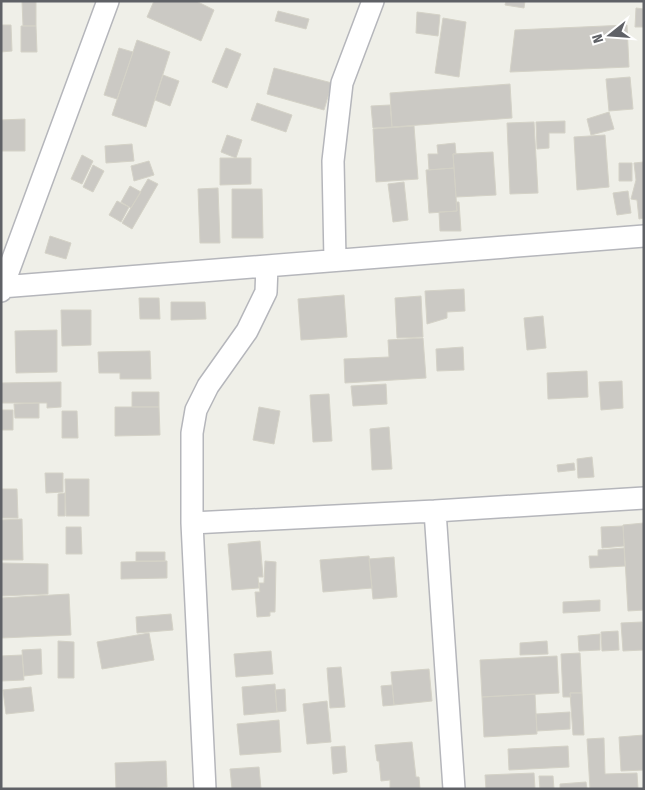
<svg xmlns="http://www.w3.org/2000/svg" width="645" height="790" viewBox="0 0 645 790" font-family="'Fira Sans Condensed',sans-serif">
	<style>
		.building { fill: #cbc9c4; stroke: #d4d2c7 }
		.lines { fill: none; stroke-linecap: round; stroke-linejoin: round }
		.minor-casing { stroke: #b5b6bb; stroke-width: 24 }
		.minor { stroke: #fff; stroke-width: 21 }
	</style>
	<rect width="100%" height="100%" fill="#efefe8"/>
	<!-- building -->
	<path class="building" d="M22,1H36V26H23Z
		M154,1H196L214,10L201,41L147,17Z
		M506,1H525L524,8L505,5Z
		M636,8L644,9V27H635Z
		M278,11L309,19L306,29L275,21Z
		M417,12L440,15L438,36L416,33Z
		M443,18L466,22L459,77L435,73Z
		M1,25H11L12,51L1,52Z
		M627,25L629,67L510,72L515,30Z
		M21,26H36L37,52H21Z
		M137,40L170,52L146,127L112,115Z
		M119,48L133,52L117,99L104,95Z
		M226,48L241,54L227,88L212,82Z
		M274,68L332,83L324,110L267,94Z
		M163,75L179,81L170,106L155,100Z
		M630,77L633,109L609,111L606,79Z
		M510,84L512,118L392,127L390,93Z
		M257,103L292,115L286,132L251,120Z
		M390,105L392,127L373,128L371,106Z
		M609,112L614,129L591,135L587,119Z
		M25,119V151H1V120Z
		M565,121V133H549V148L537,149L536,122Z
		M534,122L538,193L510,194L507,123Z
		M414,126L418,179L376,182L373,129Z
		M227,135L242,140L236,158L221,152Z
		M605,135L609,187L577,190L574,137Z
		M455,143L456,154H453L454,168L429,170L428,154H438L437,145Z
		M132,144L134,161L106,163L105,146Z
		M493,152L496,195L456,197L453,154Z
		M82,155L93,161L82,184L71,179Z
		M220,158H251V184L220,185Z
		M149,161L154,175L134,181L131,166Z
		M644,162V218L639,219L637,200L631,199L636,180L634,163Z
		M619,163H632V181H619Z
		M93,165L104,171L93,192L83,187Z
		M454,168L457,211L429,213L426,170Z
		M148,179L158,184L132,229L122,223Z
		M404,182L408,220L393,222L388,184Z
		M130,186L141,192L131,208L121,202Z
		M218,188L220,243H200L198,189Z
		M232,189H262L263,238H232Z
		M628,191L631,213L617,215L613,193Z
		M117,201L129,207L121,222L109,215Z
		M456,202H459L461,231H440L439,212L457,211Z
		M50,236L71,243L66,259L45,253Z
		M464,289L465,311L447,312V318L427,324L425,291Z
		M344,295L347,337L301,340L298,299Z
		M421,296L423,337L397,338L395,298Z
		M139,298H159L160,319H140Z
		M171,302H205L206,319L171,320Z
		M61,310H91V345L62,346Z
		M543,316L546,348L527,350L524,318Z
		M57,330V372L16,373L15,331Z
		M423,338L426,378L345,383L344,359L389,357L388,340Z
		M463,347L464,370L437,371L436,349Z
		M150,351L151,379H120V373H99L98,352Z
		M587,371L588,397L548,399L547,373Z
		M622,381L623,408L601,410L599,382Z
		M61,382V407L47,408V403H1V383Z
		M386,384L387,404L353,406L351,386Z
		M132,392H159V407H132Z
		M329,394L332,441L313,442L310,395Z
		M39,403V418H15L14,404Z
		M115,407H159L160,435L115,436Z
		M259,407L280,411L274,444L253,440Z
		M1,410H13V430H1Z
		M62,411H77L78,438H62Z
		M389,427L392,469L372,470L370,429Z
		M592,457L594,477L578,478L577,459Z
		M574,463L575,470L558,472L557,465Z
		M45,473H63V492L46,493Z
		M65,479H89V516H66Z
		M1,489H17L18,518H1Z
		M65,493V516H58V494Z
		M22,519L23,560H1V520Z
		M644,523V610L628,611L623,525Z
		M623,526L624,546L602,548L601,527Z
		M66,527H81L82,554H66Z
		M260,541L263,577H258L259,588L232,590L228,544Z
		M624,548L625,566L590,568L589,556H598V550Z
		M136,552H165V561H136Z
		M369,556L372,588L323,592L320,560Z
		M394,557L397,597L373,599L369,559Z
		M167,561V578L121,579V562Z
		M265,561L276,562L275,612H270V616L257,617L255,592H260L259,583H264Z
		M1,563L48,564V594L1,596Z
		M69,594L71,635L1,638V598Z
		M600,600V611L563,613V602Z
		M171,614L173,630L137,633L136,617Z
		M642,622L643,650L623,651L621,623Z
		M618,631L619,650L602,651L601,632Z
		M149,633L154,660L102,669L97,642Z
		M600,634V650L579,651L578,636Z
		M58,641L74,642V678H58Z
		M547,641L548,654L520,655V643Z
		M41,649L42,674L24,676L22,650Z
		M271,651L273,674L236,677L234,654Z
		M580,653L582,693H570L571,697H563L561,654Z
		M22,655L24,680L1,681V656Z
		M557,656L559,693L482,697L480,660Z
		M341,667L345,707L330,708L327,668Z
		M429,669L432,701L394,705L391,672Z
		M275,684L277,712L244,715L242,687Z
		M392,685L394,705L383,706L381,686Z
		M31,687L34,711L6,714L3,690Z
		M285,689L286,711L277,712L275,690Z
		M570,693H582L584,735H573Z
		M535,694L537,734L484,737L482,697Z
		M327,701L331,742L307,744L303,704Z
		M570,712V729L537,731L536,714Z
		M279,720L281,752L240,755L237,724Z
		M644,735V770L621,771L619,737Z
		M604,738L605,774L637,773L638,789H590L587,739Z
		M412,742L416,777H419L420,789H390V780L381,781L379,761H377L375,745Z
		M345,746L347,772L333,774L331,747Z
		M568,746L569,767L509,770L508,749Z
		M166,761L167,787L116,789L115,763Z
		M259,767L261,789H232L230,769Z
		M534,773L535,789H486L485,775Z
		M539,776H553L554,789H540Z
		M586,782L587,789H560V784Z"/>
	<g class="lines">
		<!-- minor casing -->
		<g class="minor-casing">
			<path id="minor" d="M335,260L333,161L342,83L373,1
				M1,287L644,236
				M1,291L108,1
				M435,511L454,789
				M192,523L435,511L644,498
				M205,789L192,523V433L196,410L208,386L247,331L266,292L267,266"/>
		</g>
		<!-- minor -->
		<use href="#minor" class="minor"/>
	</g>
	<!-- border -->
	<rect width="645" height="790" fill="none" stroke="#5f6166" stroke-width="5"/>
	<!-- north arrow -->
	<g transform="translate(610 35) rotate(253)" stroke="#ffffff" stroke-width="4" paint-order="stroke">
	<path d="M0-4L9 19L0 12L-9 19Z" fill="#5f6166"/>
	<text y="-8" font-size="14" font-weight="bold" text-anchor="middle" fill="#5f6166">N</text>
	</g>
</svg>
